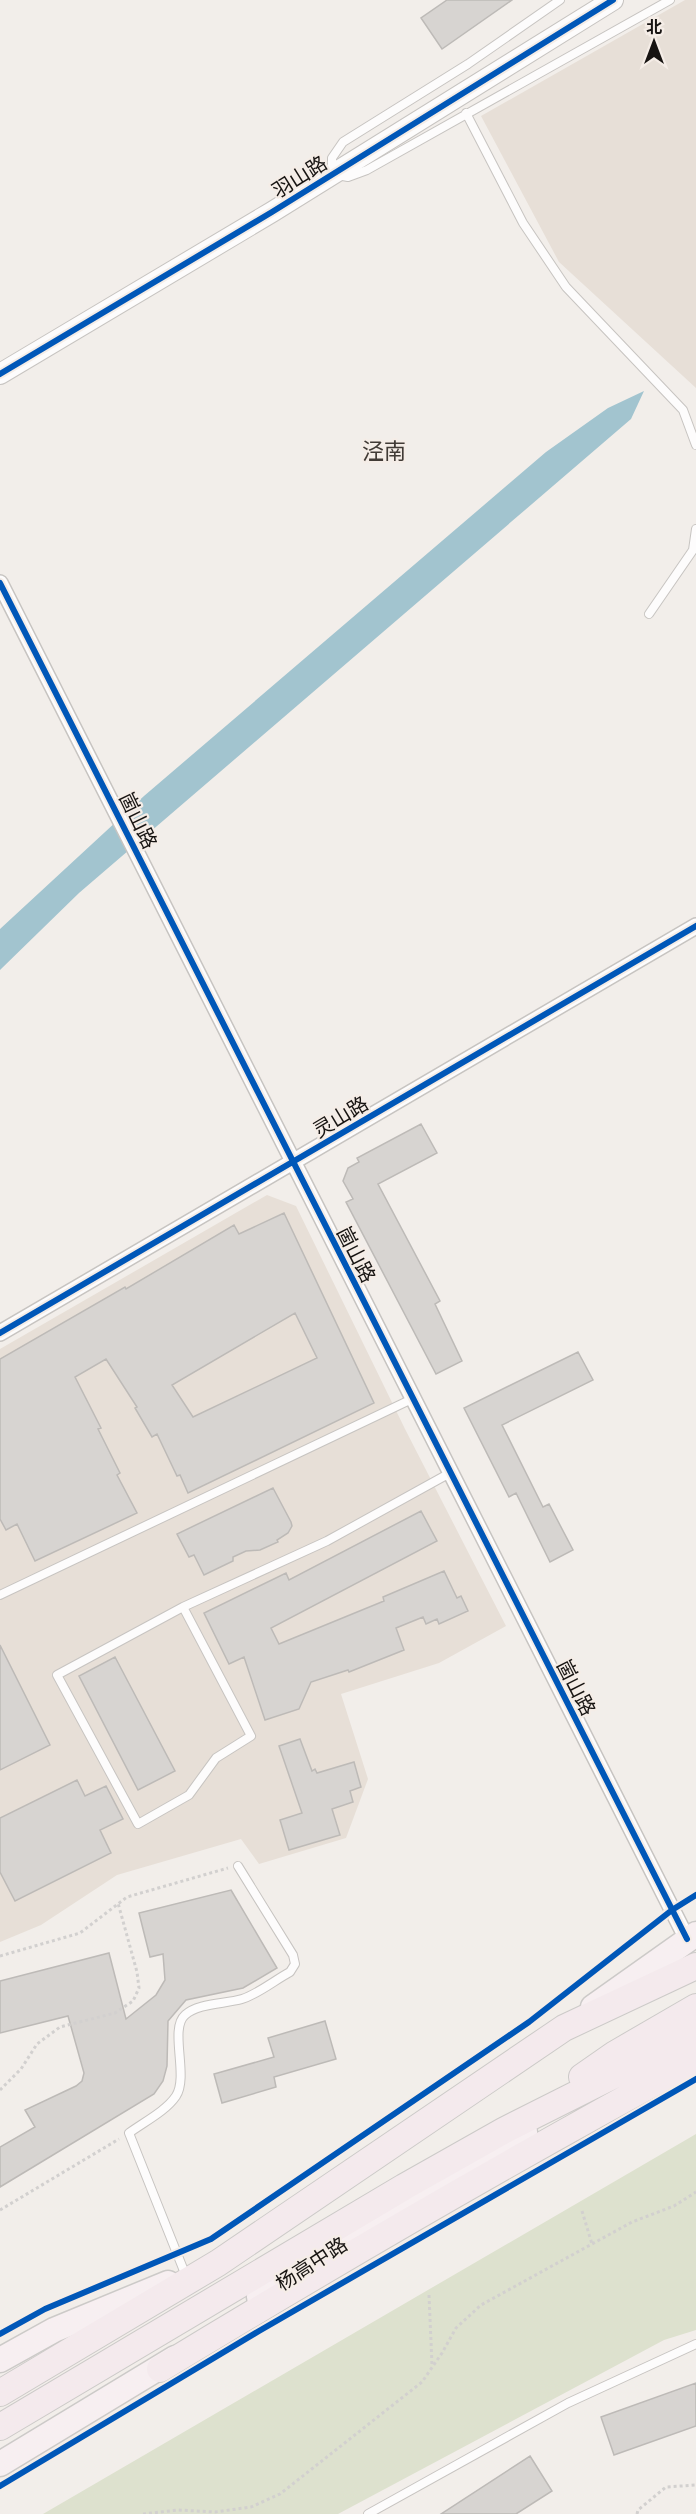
<svg xmlns="http://www.w3.org/2000/svg" width="696" height="2514" viewBox="0 0 696 2514" font-family="'Exo 2','Noto Sans SC',sans-serif">
	<style>
		.built { fill: #e7dfd7 }
		.green { fill: #dde1ce }
		.water { fill: #a2c4cf }
		.building { fill: #d7d4d1; stroke: #bdbab7; stroke-width: 1.5; fill-rule: evenodd }
		.lines { fill: none; stroke-linecap: round; stroke-linejoin: round }
		.service-casing { stroke: #c7c4c1; stroke-width: 10 }
		.minor-casing { stroke: #c7c4c1; stroke-width: 18 }
		.tertiary-casing { stroke: #c7c4c1; stroke-width: 22 }
		.primary-casing { stroke: #cccac8; stroke-width: 27 }
		.trunk-casing { stroke: #cccac8; stroke-width: 28 }
		.path { stroke: #d2d0cf; stroke-width: 3; stroke-dasharray: 3 3; stroke-linecap: butt }
		.service { stroke: #fdfcfc; stroke-width: 8 }
		.minor { stroke: #fdfcfc; stroke-width: 15 }
		.tertiary { stroke: #fdfcfc; stroke-width: 20 }
		.primary { stroke: #f7eff1; stroke-width: 24 }
		.trunk { stroke: #f4eaed; stroke-width: 26 }
		.cycleway-casing { stroke: #f5ede7; stroke-width: 10 }
		.cycleway { stroke: #0057b8; stroke-width: 6 }
		.labels { text-anchor: middle; dominant-baseline: central; stroke-width: 4.5; stroke-linejoin: round; paint-order: stroke }
		.street-label { font-size: 20px; fill: #171412; stroke: #f5ede7 }
		.quarter-label { font-size: 22px; fill: #413b36; stroke: #f5ede7 }
	</style>
	<rect width="100%" height="100%" fill="#f2eeea"/>
	<!-- built -->
	<path class="built" d="M685,0H696V388L559,262L481,116Z
		M267,1195L296,1206L405,1429L506,1626L439,1663L341,1694L368,1779L346,1838L259,1864L241,1839L117,1875L41,1925L0,1942V1349Z"/>
	<!-- green -->
	<path class="green" d="M696,2134V2330L664,2340L338,2514H43Z"/>
	<!-- water -->
	<path class="water" d="M644,391L631,419L79,893L0,970V929L144,796L546,452L608,408Z"/>
	<!-- building -->
	<path class="building" d="M447,0H512L442,49L421,18Z
		M421,1124L437,1153L378,1184L440,1301L435,1304L462,1361L436,1374L346,1202L353,1199L343,1181L348,1168L359,1162L357,1158Z
		M284,1213L374,1403L188,1493L180,1475L177,1476L157,1434L152,1437L135,1408L137,1407L106,1359L75,1377L101,1428L98,1429L120,1473L117,1475L137,1513L35,1561L17,1524L6,1530L0,1519V1359L125,1287L126,1289L234,1225L239,1234ZM295,1313L317,1358L193,1417L172,1385Z
		M578,1352L593,1380L502,1425L543,1507L549,1504L573,1550L550,1562L516,1493L509,1497L464,1408Z
		M273,1488L291,1522L292,1526L288,1533L277,1540L278,1542L260,1550L246,1551L233,1557V1561L204,1575L194,1555L189,1557L177,1534Z
		M421,1511L437,1541L271,1628L279,1644L384,1601L383,1597L444,1571L457,1598L461,1596L468,1611L439,1624L437,1619L426,1624L423,1617L396,1628L404,1650L349,1672L348,1670L311,1682L299,1709L265,1720L244,1657L229,1664L204,1613L286,1573L289,1580Z
		M0,1645L50,1745L0,1770Z
		M115,1657L175,1771L138,1790L79,1676Z
		M300,1739L312,1771L315,1769L317,1773L354,1762L361,1787L350,1791L353,1802L332,1809L340,1835L289,1850L280,1820L302,1813L279,1746Z
		M77,1780L85,1796L106,1786L123,1819L100,1830L111,1853L15,1901L0,1872V1818Z
		M231,1890L277,1968L243,1988L186,2000L168,2021L167,2066L163,2081L154,2094L0,2187V2147L35,2127L25,2110L76,2086L82,2081L84,2073L68,2016L0,2033V1981L109,1953L126,2019L156,1995L165,1980L163,1954L150,1957L139,1913Z
		M325,2021L336,2059L274,2077L276,2087L222,2103L214,2074L274,2057L268,2038Z
		M696,2383V2426L614,2455L601,2417Z
		M530,2456L552,2491L516,2514H441Z"/>
	<g class="lines">
		<!-- service casing -->
		<g class="service-casing">
			<path id="service" d="M560,0L468,64L343,142L332,158V174L348,177L367,170L670,0
				M466,113L523,223L566,287L683,410L696,445
				M649,614L693,550L696,529
				M0,1595L412,1399
				M183,1607L251,1736L216,1758L189,1795L138,1824L57,1675L183,1607L327,1541L450,1473
				M186,2276L129,2133C144,2122 166,2111 176,2096C189,2076 169,2029 185,2015C198,2003 225,2004 242,1999C258,1994 275,1980 290,1972L295,1964L293,1955L238,1866
				M368,2514L568,2403L696,2344"/>
		</g>
		<!-- minor casing -->
		<g class="minor-casing">
			<path id="minor" d="M0,583L687,1939
				M0,1333L696,926"/>
		</g>
		<!-- tertiary casing -->
		<g class="tertiary-casing">
			<path id="tertiary" d="M0,374L272,212L613,0"/>
		</g>
		<!-- primary casing -->
		<g class="primary-casing">
			<path id="primary" d="M593,2007L696,1934
				M259,2297L295,2272L525,2132
				M0,2360L54,2330L168,2283
				M0,2464L175,2358"/>
		</g>
		<!-- trunk casing -->
		<g class="trunk-casing">
			<path id="trunk" d="M582,2077L615,2054L696,2007
				M160,2369C336,2262 515,2158 696,2060
				M0,2393L218,2263L564,2028L696,1966
				M0,2427L404,2187L505,2130L696,2034"/>
		</g>
		<!-- path -->
		<path class="path" d="M0,1956L80,1933L127,1897L228,1868
			M0,2090L21,2069L37,2044L60,2027L115,2013L133,2001L139,1988L137,1972L118,1903
			M0,2210L119,2139
			M582,2211L592,2244
			M429,2295L432,2365
			M143,2514L178,2510L215,2512L251,2507L280,2494L422,2382L442,2353L456,2328L481,2305L632,2222L674,2206L696,2192
			M637,2514L638,2510L666,2487L696,2485"/>
		<!-- service -->
		<use href="#service" class="service"/>
		<!-- minor -->
		<use href="#minor" class="minor"/>
		<!-- tertiary -->
		<use href="#tertiary" class="tertiary"/>
		<!-- primary -->
		<use href="#primary" class="primary"/>
		<!-- trunk -->
		<use href="#trunk" class="trunk"/>
		<!-- cycleway casing -->
		<g class="cycleway-casing">
			<path id="cycleway" d="M0,374L272,212L613,0
				M0,583L687,1939
				M0,1333L696,926
				M0,2334L45,2309L211,2239L529,2022L672,1910L696,1895
				M0,2486L259,2331L696,2079"/>
		</g>
		<!-- cycleway -->
		<use href="#cycleway" class="cycleway"/>
	</g>
	<g class="labels">
		<!-- street labels -->
		<g class="street-label">
			<text transform="translate(299 176) rotate(-32)">羽山路</text>
			<text transform="translate(139 820) rotate(64)">崮山路</text>
			<text transform="translate(340 1116) rotate(-31)">灵山路</text>
			<text transform="translate(357 1254) rotate(63)">崮山路</text>
			<text transform="translate(577 1687) rotate(63)">崮山路</text>
			<text transform="translate(311 2263) rotate(-33)">杨高中路</text>
		</g>
		<!-- quarter labels -->
		<g class="quarter-label">
			<text x="384" y="450">泾南</text>
		</g>
	</g>
	<!-- north arrow -->
	<g transform="translate(654 42)" stroke="#f5ede7" stroke-width="4.5" paint-order="stroke">
	<path d="M0-4.5L10 22L0 15L-10 22Z" fill="#171412"/>
	<text y="-9" font-size="16" font-weight="bold" text-anchor="middle" fill="#171412">北</text>
	</g>
</svg>
